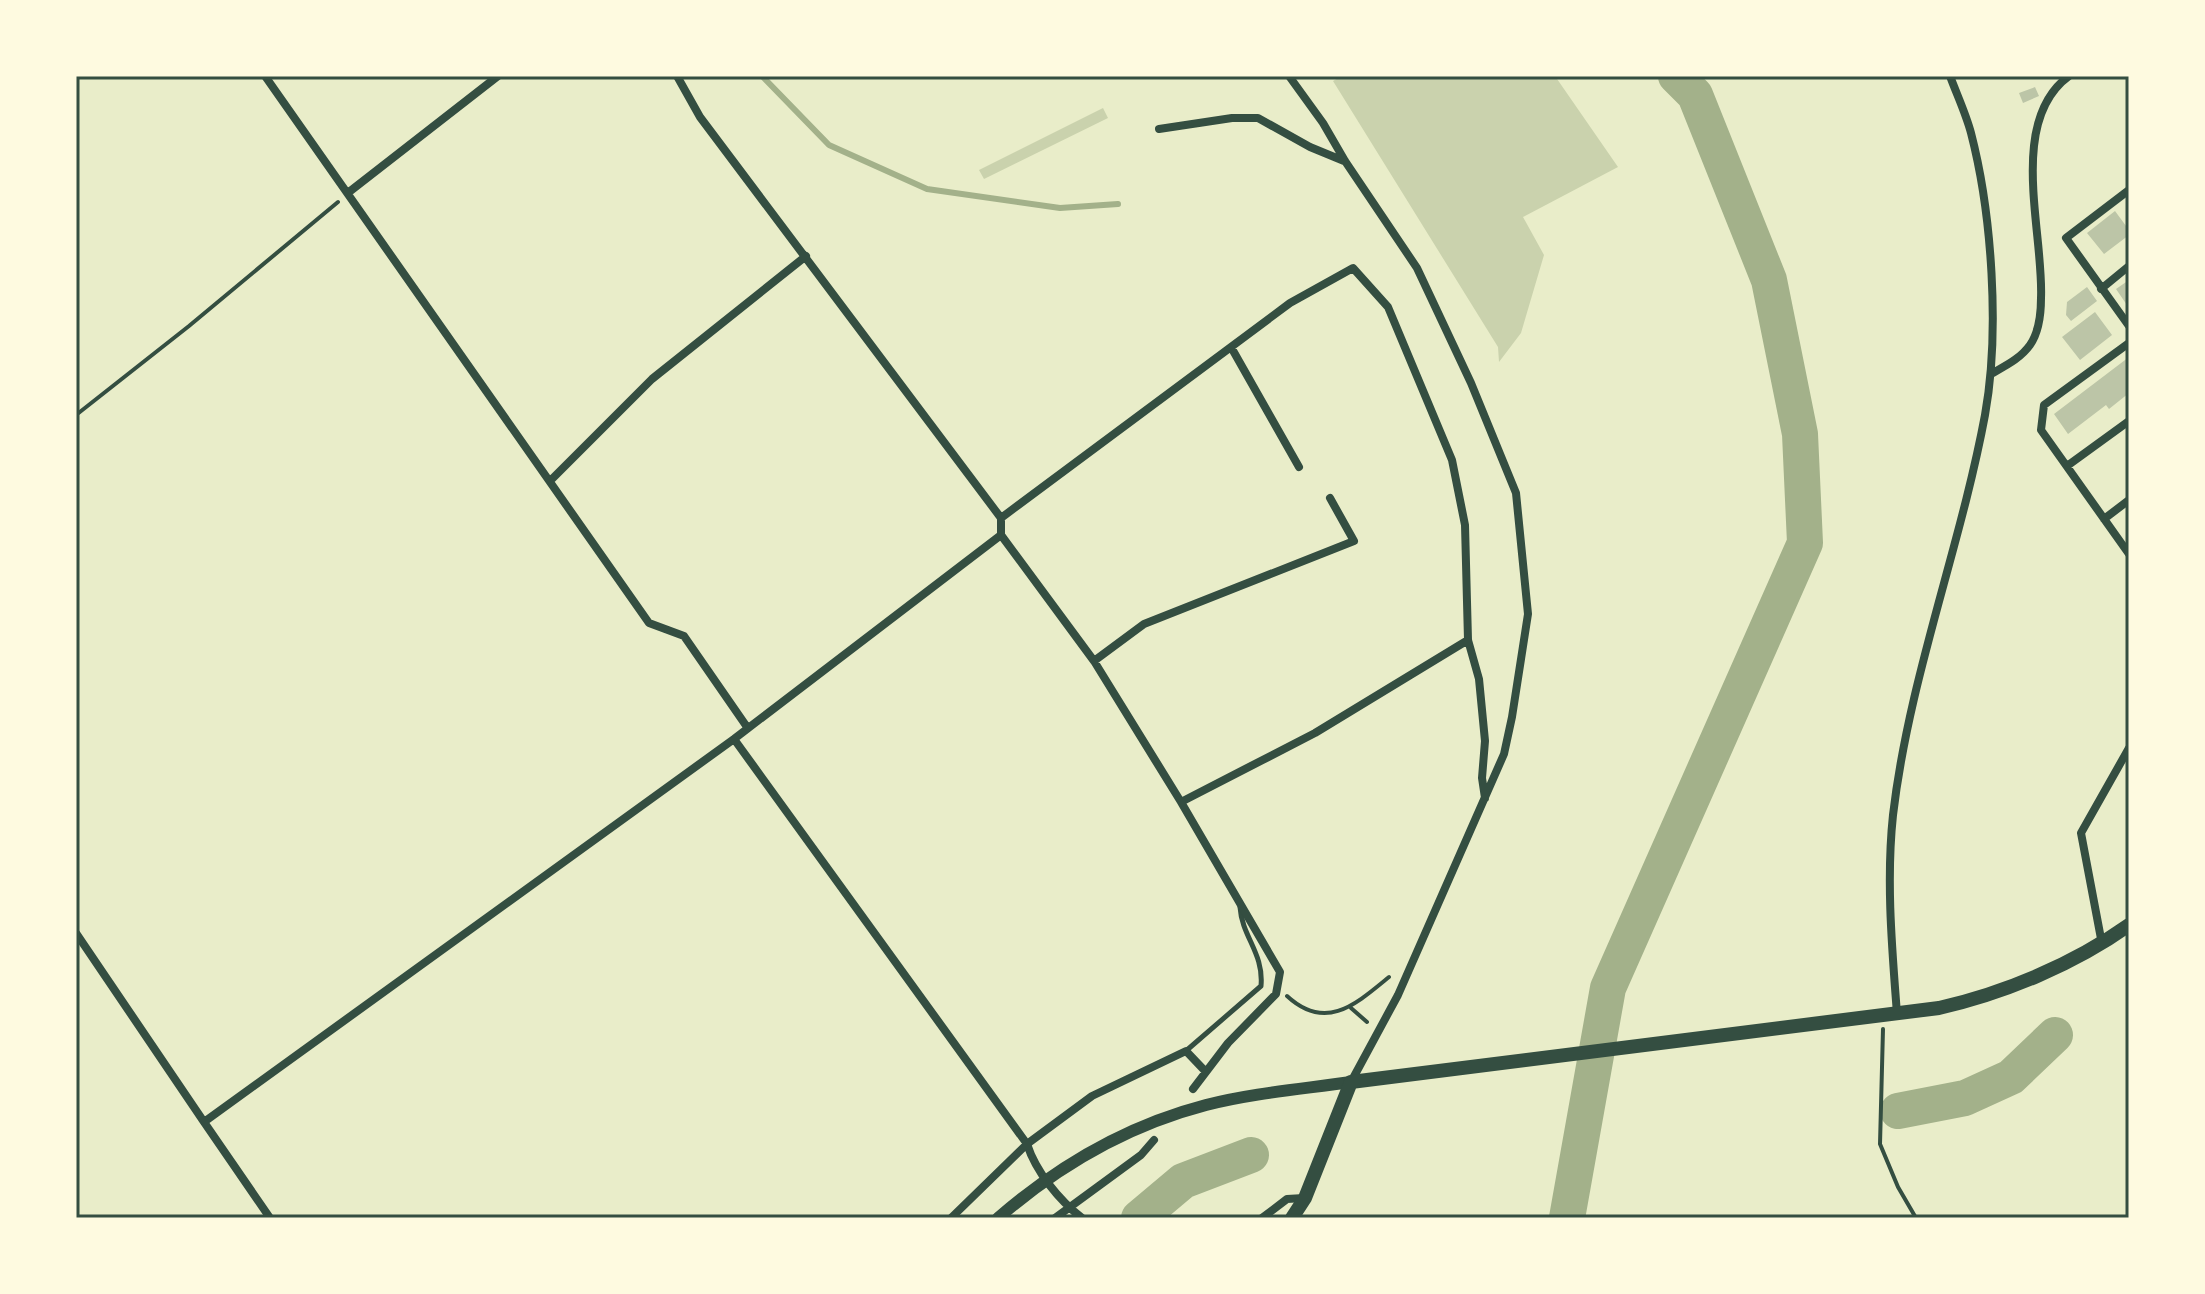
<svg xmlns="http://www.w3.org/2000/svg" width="2205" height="1294" viewBox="0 0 2205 1294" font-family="'PT Sans Narrow',sans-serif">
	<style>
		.green { fill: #cad2ad }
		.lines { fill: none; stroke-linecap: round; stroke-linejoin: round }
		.stream { stroke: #a3b18a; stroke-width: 6 }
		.river { stroke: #a3b18a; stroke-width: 36 }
		.building { fill: #bcc5a7 }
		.path { stroke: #344e41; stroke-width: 4 }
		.service { stroke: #344e41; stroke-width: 5 }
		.minor { stroke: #344e41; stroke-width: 8 }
		.tertiary { stroke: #344e41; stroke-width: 12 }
		.secondary { stroke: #344e41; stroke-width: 14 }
		.neatline { fill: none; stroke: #344e41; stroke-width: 3 }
	</style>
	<rect width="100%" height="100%" fill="#e9edc9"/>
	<!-- green -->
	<path class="green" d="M1342,76H1555L1618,167L1523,217L1544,255L1521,333L1499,362L1498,347L1333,81Z
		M1103,108L1108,118L984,179L979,170Z"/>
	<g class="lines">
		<!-- stream -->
		<path class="stream" d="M762,76L829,145L927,189L1060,208L1118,204"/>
		<!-- river -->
		<path class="river" d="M1898,1111L1965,1098L2011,1077L2055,1035
			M1139,1218L1183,1181L1251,1155
			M1567,1218L1608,988L1805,543L1800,434L1769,280L1695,95L1676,76"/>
	</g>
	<!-- building -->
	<path class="building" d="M2035,87L2039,96L2023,103L2019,93Z
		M2115,211L2129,230V235L2104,254L2087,233Z
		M2129,280V308L2116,289Z
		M2087,287L2097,301L2071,321L2066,315L2067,302Z
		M2095,312L2112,335L2080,360L2062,337Z
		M2129,357V393L2109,409L2106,405L2068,434L2054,414Z"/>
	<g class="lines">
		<!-- path -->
		<path class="path" d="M76,415L189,326L338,202
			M1287,996C1326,1032 1356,1004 1389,977
			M1351,1008L1367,1022
			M1883,1029L1880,1144L1898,1187L1916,1218"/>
		<!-- service -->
		<path class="service" d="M1187,1050L1261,986C1264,953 1242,937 1240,907"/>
		<!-- minor -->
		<path class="minor" d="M265,76L649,623L684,636L747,727
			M677,76L700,117L1001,518
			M1289,76L1323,123L1345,161L1417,268L1471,383L1516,493L1528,614L1512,717L1504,754L1398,995L1351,1082
			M1159,129L1232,118H1258L1310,147L1344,161
			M2129,190L2066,238L2129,326
			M349,192L498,76
			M2101,289L2129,266
			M2129,343L2044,405L2041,430L2129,554
			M1231,347L1299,467
			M1991,374C2005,366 2020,359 2030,345C2039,332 2041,313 2041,298C2044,233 2007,121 2069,76
			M2067,466L2129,421
			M551,480L652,379L806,256
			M2104,519L2129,500
			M1094,661L1144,624L1354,541L1330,498
			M734,739L1027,1144C1036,1172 1059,1200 1082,1218
			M1181,802L1315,733L1468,640
			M76,933L204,1122L734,739L1001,535
			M2102,944L2081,833L2129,748
			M1897,1014C1892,948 1886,881 1893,815C1909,678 1960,549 1985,415C2000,332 1992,214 1971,133C1966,114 1957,95 1950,76
			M1193,1089L1228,1043L1276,994L1280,972L1181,802L1094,661L1001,535V518L1290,303L1353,268L1388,307L1452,460L1465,525L1468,640L1479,679L1485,741L1482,778L1485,798
			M204,1122L270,1218
			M951,1218L1027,1144L1092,1096L1186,1051L1206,1072
			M1055,1218L1141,1155L1154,1140
			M1262,1218L1287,1199L1304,1198"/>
		<!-- tertiary -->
		<path class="tertiary" d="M998,1218C1058,1166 1129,1125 1206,1105C1253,1093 1303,1089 1351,1082"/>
		<!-- secondary -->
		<path class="secondary" d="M1292,1218L1305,1198L1351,1082L1939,1008C2005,993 2074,964 2129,925"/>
	</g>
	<!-- border -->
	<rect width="2205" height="1294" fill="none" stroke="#fefae0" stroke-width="156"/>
	<rect x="78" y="78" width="2049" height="1138" class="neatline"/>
</svg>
